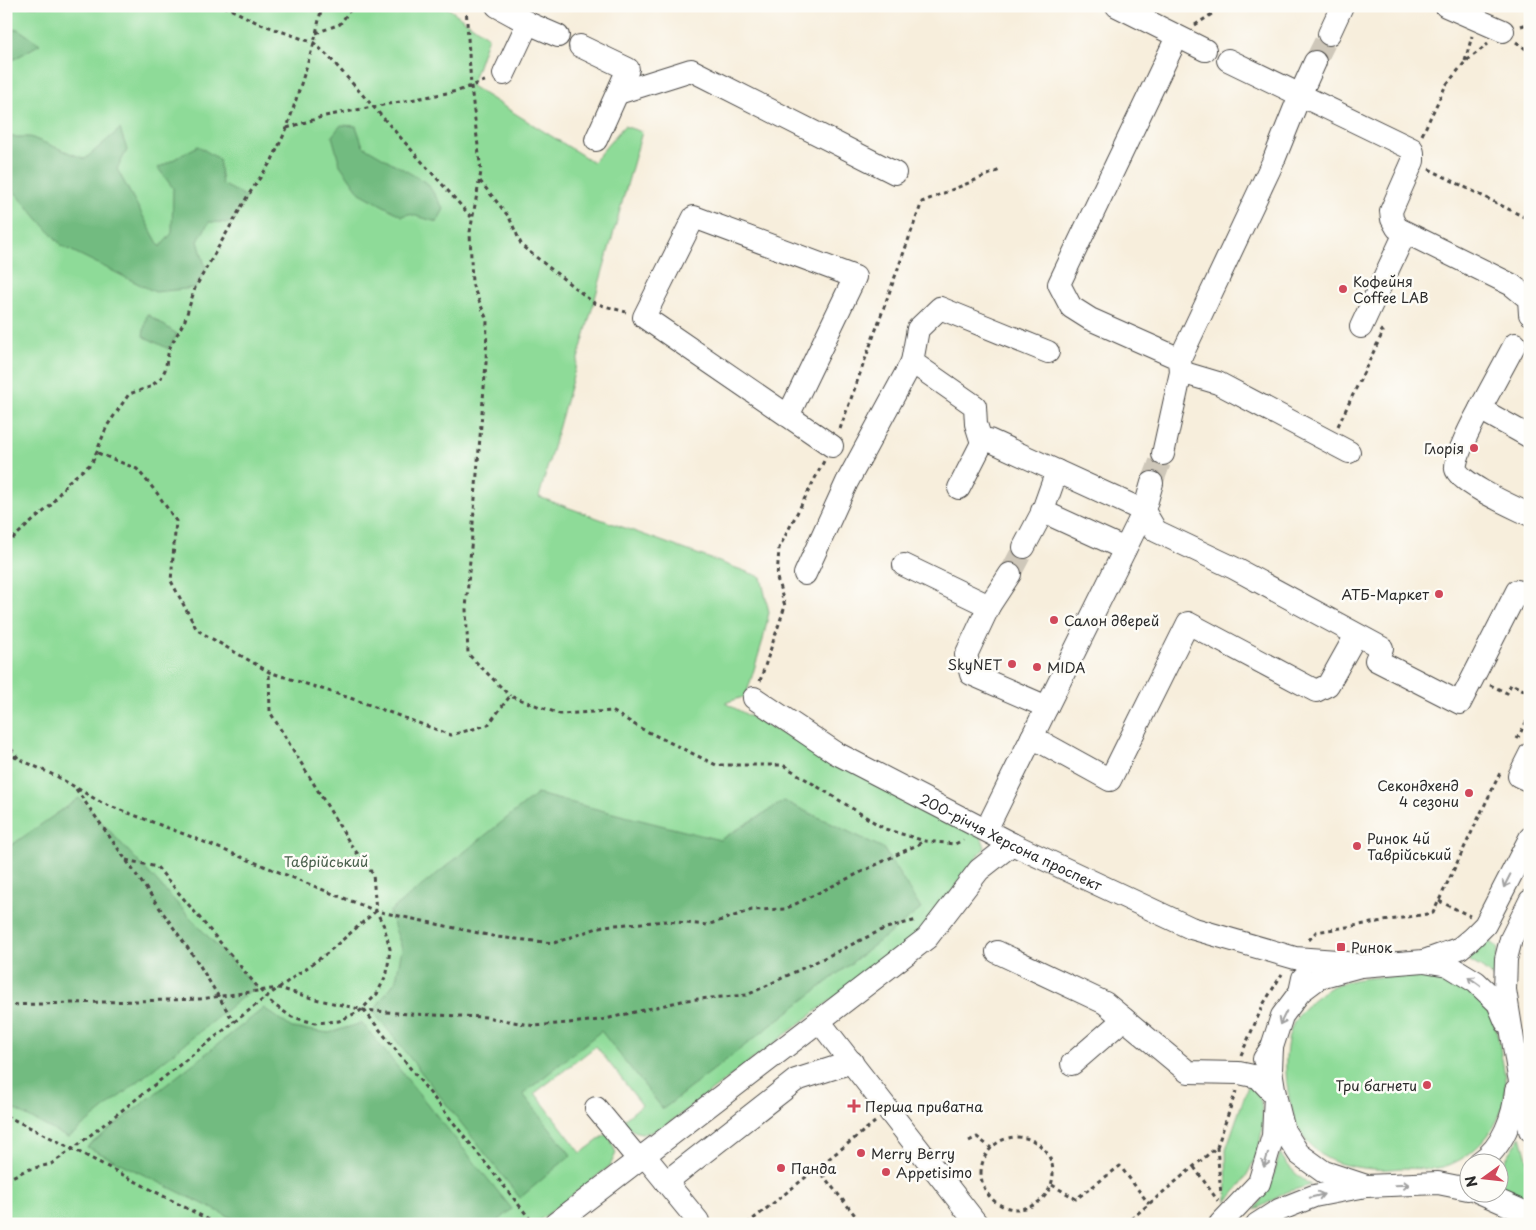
<svg xmlns="http://www.w3.org/2000/svg" width="1536" height="1230" viewBox="0 0 1536 1230" font-family="'Playpen Sans',sans-serif">
	<style>
		.green { fill: #8edb98; stroke: #5c8362 }
		.forest { fill: #72bb80; stroke: #4e7356 }
		.lines { fill: none; stroke-linecap: round; stroke-linejoin: round }
		.minor-tunnel { stroke: #cec7b9; stroke-width: 22; stroke-dasharray: 22 11; stroke-linecap: butt }
		.minor-casing { stroke: #4a4846; stroke-width: 24 }
		.path { stroke: #4a4846; stroke-width: 3; stroke-dasharray: 4 4; stroke-linecap: butt }
		.minor { stroke: #fff; stroke-width: 22 }
		.oneway { stroke: #a0a0a0 }
		.poi-dot { fill: #d1495b; stroke: #fdfcf7; stroke-width: 2 }
		.labels { text-anchor: middle; dominant-baseline: central; stroke-width: 5; stroke-linejoin: round; paint-order: stroke }
		.poi-label { font-size: 14px; fill: #2b2b2b; stroke: #fdfcf7; text-anchor: start }
		.street-label { font-size: 14px; fill: #2b2b2b; stroke: #fdfcf7 }
		.park-label { font-size: 14px; fill: #49604c; stroke: #fdfcf7 }
	</style>
	<rect width="100%" height="100%" fill="#fdfcf7"/>
	<filter id="ink" filterUnits="userSpaceOnUse"><feTurbulence type="fractalNoise" baseFrequency=".02" numOctaves="2"/><feDisplacementMap in="SourceGraphic" scale="10" xChannelSelector="R" yChannelSelector="G"/><feConvolveMatrix kernelMatrix="1 2 1 2 8 2 1 2 1" color-interpolation-filters="sRGB"/></filter>
	<filter id="wash" filterUnits="userSpaceOnUse"><feTurbulence type="fractalNoise" baseFrequency=".0096" numOctaves="4" result="noise"/><feDisplacementMap in="SourceGraphic" scale="20" xChannelSelector="R" yChannelSelector="G"/><feGaussianBlur stdDeviation="1.12" result="paint"/><feColorMatrix in="noise" values="0 0 0 0 0 0 0 0 0 0 0 0 0 0 0 0 0 1.4 0 .05"/><feComposite in="paint" operator="in"/></filter>
	<g filter="url(#wash)">
		<rect width="100%" height="100%" fill="#f7eedc"/>
		<!-- green -->
		<path class="green" d="M6,6H445L488,37L471,86L593,162L624,126L642,132L539,497L761,577L769,612L763,640L746,696L725,703L785,735L980,833L985,847L922,931L673,1120C652,1134 642,1140 621,1122L642,1105L596,1046L535,1093L581,1153L608,1133L616,1153L610,1166L535,1224H6Z
			M1486,940L1498,947L1494,978L1482,968L1461,956Z
			M1407,975C1436,974 1462,983 1482,1005C1494,1017 1499,1037 1501,1053C1503,1065 1506,1078 1505,1090C1504,1123 1479,1153 1449,1165C1433,1171 1417,1168 1400,1168C1392,1169 1383,1170 1374,1169C1359,1168 1336,1165 1323,1156C1317,1151 1308,1144 1304,1138C1286,1111 1279,1051 1294,1022C1302,1008 1316,996 1329,988C1349,977 1384,977 1407,975Z
			M1249,1083C1259,1091 1261,1098 1262,1110C1265,1144 1251,1176 1227,1201L1226,1149Z
			M1521,1136L1530,1169V1201L1499,1188L1498,1167L1502,1165Z
			M1280,1153C1288,1167 1297,1176 1311,1185L1287,1192L1255,1210L1272,1181Z"/>
		<!-- forest -->
		<path class="forest" d="M18,29L40,44L6,64V31Z
			M341,125L356,126L363,146L427,183L444,209L437,222L409,214L402,216L360,193L340,165L332,136Z
			M120,129L127,150L117,169L160,247L172,233L173,188L158,168L198,146L219,159L222,184L247,197L232,223L209,222L198,241L206,269L195,288L155,292L62,246L6,182V137H30L85,159Z
			M147,314L177,334L169,349L143,336Z
			M537,794L720,840L784,801L883,848L921,909L663,1109L601,1031L523,1094L571,1155L520,1198L373,1011L396,980L402,948L389,912Z
			M79,798L255,987L68,1138L6,1105V849Z
			M264,1008L292,1028L329,1033L362,1023L512,1209L495,1224H244L87,1147Z"/>
	</g>
	<g filter="url(#ink)">
		<g class="lines">
			<!-- minor-tunnel -->
			<path class="minor-tunnel" d="M1315,62L1329,34
				M1152,483L1163,454
				M1010,574L1024,547"/>
			<!-- minor casing -->
			<g class="minor-casing">
				<g id="minor">
					<path d="M497,6L528,23L504,74"/>
					<path d="M1117,6L1205,50"/>
					<path d="M1446,6L1503,31"/>
					<path d="M528,23L558,36"/>
					<path d="M1329,34L1342,6"/>
					<path d="M1177,37L1059,284L1071,307L1090,319L1180,359L1181,372"/>
					<path d="M580,46L628,69L596,140"/>
					<path d="M1228,60L1412,149L1413,153V161L1391,211L1392,219L1397,228L1512,285L1529,299L1530,314"/>
					<path d="M618,93L691,70L895,173"/>
					<path d="M1361,327L1405,233"/>
					<path d="M1515,344L1480,409L1530,437"/>
					<path d="M1180,359L1273,162L1300,95L1315,62"/>
					<path d="M912,362L918,329L940,308L1048,352"/>
					<path d="M1480,409C1474,420 1453,459 1456,469C1459,483 1516,508 1530,515"/>
					<path d="M788,416L855,277L694,217L644,317L832,446"/>
					<path d="M1163,454L1181,372L1218,383L1349,452"/>
					<path d="M959,488L982,443L989,440L1144,511L1156,531L1234,568L1382,648L1376,660L1460,703L1517,591L1530,598"/>
					<path d="M1042,511L1125,549"/>
					<path d="M1024,547L1042,513L1057,471"/>
					<path d="M904,565L989,606L966,655L971,674L1047,707"/>
					<path d="M805,574L847,482L912,362L975,406L976,424L982,443"/>
					<path d="M989,606L1010,574"/>
					<path id="s1" d="M754,698L836,753L1012,844L1191,928L1295,958L1337,961L1361,966"/>
					<path d="M1032,737L1110,780L1188,623L1316,691L1328,685L1356,635"/>
					<path d="M1530,754L1519,776L1530,781"/>
					<path d="M986,830L1144,511L1152,483"/>
					<path d="M1530,901L1511,939L1506,959L1505,990L1518,1071L1530,1130"/>
					<path d="M997,952L1105,1003L1188,1072L1239,1073L1258,1077L1275,1095L1273,1136L1259,1183L1220,1224"/>
					<path d="M1424,961L1448,965L1476,982L1498,1003L1506,1022"/>
					<path d="M1300,992L1320,977L1361,966L1424,961L1460,948L1472,938L1485,925L1530,838"/>
					<path d="M819,1021L977,1224"/>
					<path d="M1272,1047L1271,1070L1275,1095L1284,1131L1299,1154L1324,1172L1366,1186"/>
					<path d="M1264,1059L1272,1047L1282,1016L1300,992L1303,978"/>
					<path d="M1072,1064L1124,1019"/>
					<path d="M596,1108L639,1160"/>
					<path d="M644,1155L698,1221V1224"/>
					<path d="M1480,1162C1503,1147 1514,1116 1516,1090"/>
					<path d="M666,1182L796,1080L852,1062"/>
					<path d="M1479,1192L1522,1211L1530,1218"/>
					<path d="M555,1224L927,938L979,870L1012,844"/>
					<path d="M1257,1224L1279,1210L1314,1196L1366,1186L1438,1183L1468,1189"/>
				</g>
			</g>
			<!-- path -->
			<path class="path" d="M224,6L258,23L314,43L329,57L472,218
				M466,6L471,86L481,172L470,232L472,284L487,320L486,363L466,609L468,654L510,696
				M1195,25L1215,12
				M1521,26L1530,23
				M316,33L340,24L353,6
				M1516,42L1530,52
				M1465,61L1472,36
				M287,128L325,116L458,91L487,80
				M1422,135L1446,85L1465,62L1488,44
				M1429,169L1530,220
				M480,181L509,217L522,246L594,303L626,312
				M1338,426L1383,332L1379,329
				M840,429L922,202L1000,170
				M98,453L137,469L157,493L176,521L171,581L197,630L269,672L356,700L451,735L488,725L510,696L560,714L612,711L642,729L716,765H783L885,829L925,841L955,844L963,840
				M6,544L50,506L68,482L92,463L107,426L129,394L150,387L161,378L165,370L169,349L185,320L195,288L247,197L272,160L287,128L314,43L322,6
				M760,681L785,606L777,578L779,548L824,461
				M1490,685L1507,693L1511,684L1530,693
				M1517,739L1530,715
				M6,742L18,758
				M6,753L58,777L102,803L184,834L376,911L497,937L554,943L603,926L667,921L707,925L752,910L785,909L925,841
				M76,789L197,961L234,1022
				M126,860L157,867L266,997L274,1005L292,1017L315,1023L339,1021L360,1011L377,994L387,973L390,949L384,926L376,911L373,874L351,845L270,712L269,672
				M1439,901L1470,916
				M1309,940L1316,932L1433,913L1500,773
				M6,1005L200,999L279,988L315,999L364,1010L409,1014L486,1017L535,1026L601,1020L686,1000L747,995L886,928L917,920
				M364,1010L534,1224
				M1241,1055L1264,1003L1282,974
				M6,1116C78,1150 147,1188 217,1224
				M981 1173a36 36 0 1 1 72 0a36 36 0 1 1-72 0Z
				M969,1141L977,1137L991,1148
				M1217,1147L1221,1195
				M1194,1167L1218,1201
				M817,1168L862,1224
				M6,1180L26,1170L51,1164L74,1148L266,997L326,954L376,911
				M1052,1185L1076,1199L1120,1166L1149,1204
				M747,1224L875,1122
				M1125,1224L1217,1147L1236,1091"/>
			<!-- minor -->
			<use href="#minor" class="minor"/>
		</g>
		<!-- one-way arrows -->
		<defs><path id="oneway-shaft" d="M-6 0H5M1.5-3L5.5 0L1.5 3" fill="none" stroke-width="1.6" stroke-linecap="round" stroke-linejoin="round" transform="scale(1.25)"/></defs>
		<g class="oneway">
			<use href="#oneway-shaft" transform="translate(1507 881) rotate(117)"/>
			<use href="#oneway-shaft" transform="translate(1474 981) rotate(-144)"/>
			<use href="#oneway-shaft" transform="translate(1283 1018) rotate(116)"/>
			<use href="#oneway-shaft" transform="translate(1266 1160) rotate(107)"/>
			<use href="#oneway-shaft" transform="translate(1402 1185) rotate(-2)"/>
			<use href="#oneway-shaft" transform="translate(1317 1196) rotate(-14)"/>
		</g>
	</g>
	<!-- markers -->
	<g class="poi-dot">
		<circle cx="1343" cy="289" r="5"/>
		<circle cx="1474" cy="448" r="5"/>
		<circle cx="1439" cy="594" r="5"/>
		<circle cx="1054" cy="620" r="5"/>
		<circle cx="1012" cy="664" r="5"/>
		<circle cx="1037" cy="667" r="5"/>
		<circle cx="1469" cy="793" r="5"/>
		<circle cx="1357" cy="846" r="5"/>
		<rect x="1336" y="942" width="10" height="10" rx="2.5"/>
		<circle cx="1427" cy="1085" r="5"/>
		<path d="M851.5 1098.5h5v5h5v5h-5v5h-5v-5h-5v-5h5z"/>
		<circle cx="861" cy="1153" r="5"/>
		<circle cx="781" cy="1168" r="5"/>
		<circle cx="886" cy="1172" r="5"/>
	</g>
	<g class="labels">
		<!-- poi labels -->
		<g class="poi-label">
			<text x="1353" y="281">Кофейня<tspan x="1353" dy="16">Coffee LAB</tspan></text>
			<text x="1464" y="448" text-anchor="end">Глорія</text>
			<text x="1429" y="594" text-anchor="end">АТБ-Маркет</text>
			<text x="1064" y="620">Салон дверей</text>
			<text x="1002" y="664" text-anchor="end">SkyNET</text>
			<text x="1047" y="667">MIDA</text>
			<text x="1459" y="785" text-anchor="end">Секондхенд<tspan x="1459" dy="16">4 сезони</tspan></text>
			<text x="1367" y="838">Ринок 4й<tspan x="1367" dy="16">Таврійський</tspan></text>
			<text x="1351" y="947">Ринок</text>
			<text x="1417" y="1085" text-anchor="end">Три багнети</text>
			<text x="865" y="1106">Перша приватна</text>
			<text x="871" y="1153">Merry Berry</text>
			<text x="791" y="1168">Панда</text>
			<text x="896" y="1172">Appetisimo</text>
		</g>
		<!-- street labels -->
		<g class="street-label">
			<text stroke="none"><textPath href="#s1" startOffset="295">200-річчя Херсона проспект</textPath></text>
		</g>
		<!-- park labels -->
		<g class="park-label">
			<text x="326" y="861">Таврійський</text>
		</g>
	</g>
	<!-- margin -->
	<rect width="1536" height="1230" fill="none" stroke="#fdfcf7" stroke-width="25"/>
	<!-- north arrow -->
	<g transform="translate(1484 1178) rotate(255)"><circle r="24" fill="#fdfcf7" stroke="#a9a8a5"/>
	<path d="M0-4L9 19L0 12L-9 19Z" fill="#d1495b"/>
	<text y="-8" font-size="14" font-weight="bold" text-anchor="middle" fill="#2b2b2b">N</text>
	</g>
</svg>
